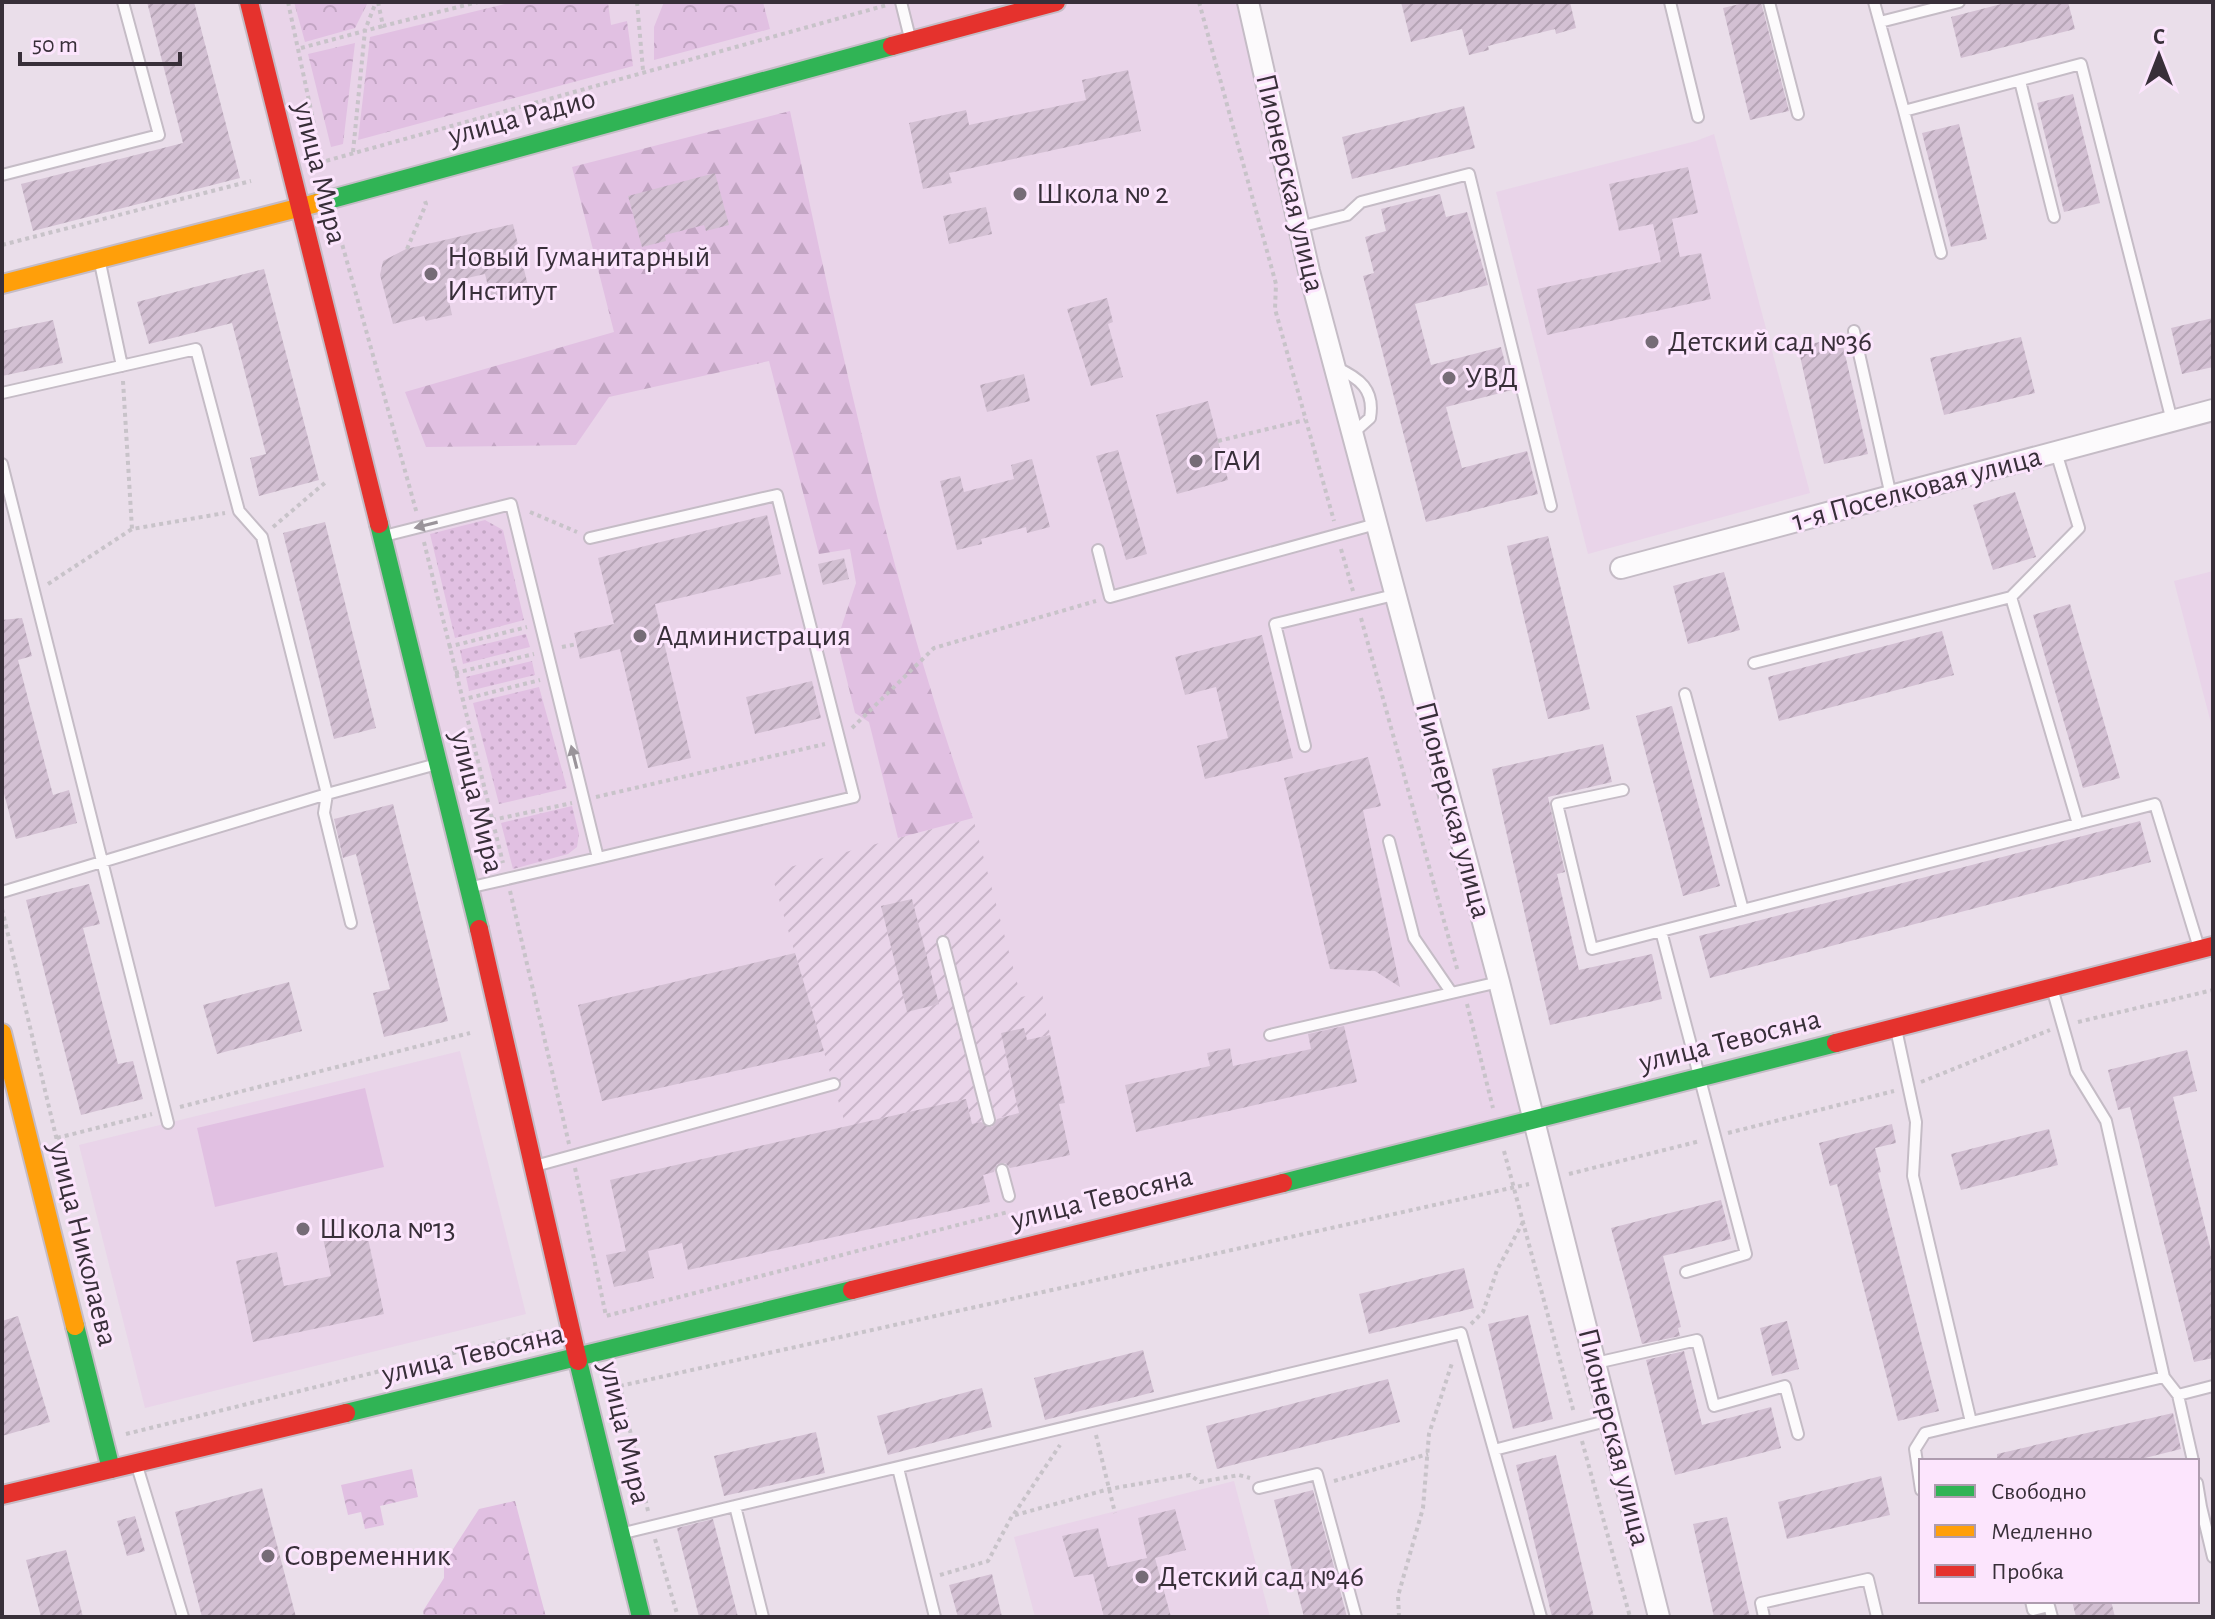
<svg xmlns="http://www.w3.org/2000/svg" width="2215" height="1619" viewBox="0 0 2215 1619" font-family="'Alegreya Sans',sans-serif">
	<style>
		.built { fill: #e9d4e9 }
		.industrial { fill: url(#industrial-furrows) }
		.grass { fill: url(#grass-dots) }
		.forest { fill: url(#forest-firs) }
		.park { fill: url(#park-crowns) }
		.garden { fill: #e1c0e2 }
		.building { fill: url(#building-hatch) }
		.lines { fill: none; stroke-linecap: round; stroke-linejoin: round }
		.lane-casing { stroke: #c5bcc6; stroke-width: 14 }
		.street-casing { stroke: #c5bcc6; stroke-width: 24 }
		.fast-casing { stroke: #c5bcc6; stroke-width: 22 }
		.slow-casing { stroke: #c5bcc6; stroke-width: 22 }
		.jam-casing { stroke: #c5bcc6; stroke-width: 22 }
		.path { stroke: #c8c3c9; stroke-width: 4; stroke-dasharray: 4 4; stroke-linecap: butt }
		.lane { stroke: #fcfafc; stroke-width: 10 }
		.street { stroke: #fcfafc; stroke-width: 20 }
		.fast { stroke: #30b455; stroke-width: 18 }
		.slow { stroke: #ff9f0a; stroke-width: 18 }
		.jam { stroke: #e5322d; stroke-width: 18 }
		.oneway { fill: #9a949a }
		.poi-dot { fill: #766c77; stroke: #fce5fd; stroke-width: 3 }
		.labels { text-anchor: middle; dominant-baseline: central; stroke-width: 6; stroke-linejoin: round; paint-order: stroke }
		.street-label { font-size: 30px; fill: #382f39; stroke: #fce5fd }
		.poi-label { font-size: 30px; fill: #382f39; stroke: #fce5fd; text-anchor: start }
	</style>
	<defs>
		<pattern id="industrial-furrows" width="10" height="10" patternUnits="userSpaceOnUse" patternTransform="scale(2)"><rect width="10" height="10" fill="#e9d4e9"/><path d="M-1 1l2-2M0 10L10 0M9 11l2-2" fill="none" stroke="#c9b6c9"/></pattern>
		<pattern id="grass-dots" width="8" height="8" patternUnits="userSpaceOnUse" patternTransform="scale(2)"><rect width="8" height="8" fill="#e1c0e2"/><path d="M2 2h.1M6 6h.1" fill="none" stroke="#c2a5c3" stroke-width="1.8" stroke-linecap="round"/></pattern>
		<pattern id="forest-firs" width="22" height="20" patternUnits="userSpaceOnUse" patternTransform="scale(2)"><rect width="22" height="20" fill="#e1c0e2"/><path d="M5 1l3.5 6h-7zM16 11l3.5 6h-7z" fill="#c2a5c3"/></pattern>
		<pattern id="park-crowns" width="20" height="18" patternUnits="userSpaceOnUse" patternTransform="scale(2)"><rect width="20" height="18" fill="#e1c0e2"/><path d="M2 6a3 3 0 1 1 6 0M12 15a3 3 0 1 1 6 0" fill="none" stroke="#c2a5c3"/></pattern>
		<pattern id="building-hatch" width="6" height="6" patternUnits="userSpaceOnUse" patternTransform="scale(2)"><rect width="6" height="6" fill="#d3c0d3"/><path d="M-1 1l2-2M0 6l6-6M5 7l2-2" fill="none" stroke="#b6a5b6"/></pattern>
	</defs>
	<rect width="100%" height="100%" fill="#eadeea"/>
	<!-- built -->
	<path class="built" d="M249,2H1248L1534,1120L579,1358Z
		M1714,134L1810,493L1588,554L1496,192L1696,141Z
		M2213,571V731L2174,581Z
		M460,1051L526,1314L145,1408L79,1145Z
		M1234,1481L1270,1617H1035L1014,1537Z"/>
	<!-- industrial -->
	<path class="industrial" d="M973,818L1021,997L1042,993L1050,1035L1027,1040L1023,1028L1001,1033L1019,1113L972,1124L966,1099L846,1127L771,872Z"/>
	<!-- grass -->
	<path class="grass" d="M485,520L503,530L524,620L455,638L430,534Z
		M526,634L530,647L463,664L460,650Z
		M532,661L535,675L469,691L466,677Z
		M539,687L567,788L499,804L473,703Z
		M572,806L579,834L577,847L568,854L513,869L501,823Z"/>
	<!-- forest -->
	<path class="forest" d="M790,111C840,349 892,589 973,818L898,838L869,722L855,713L837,640L856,583L850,549L819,554L769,361L609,397L576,445L426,447L405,392L614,332L572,167Z"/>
	<!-- park -->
	<path class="park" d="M294,2H368L355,28L305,42Z
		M513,2H608L611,25L627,21L633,66L358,140L370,37Z
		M664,2H763L770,29L654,60V27Z
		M355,43L343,144L331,147L308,54Z
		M412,1469L418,1497L380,1506L384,1525L365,1529L361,1512L348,1515L341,1485Z
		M515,1501L546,1617H424L423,1611L444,1578V1563L479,1509Z"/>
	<!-- garden -->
	<path class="garden" d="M365,1088L384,1167L215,1207L197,1128Z"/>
	<!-- building -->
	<path class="building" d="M147,2H194L240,178L33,231L21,184L183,143Z
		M1401,2H1570L1576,28L1556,34L1555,29L1488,46L1489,50L1469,55L1462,29L1411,42Z
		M1748,2H1761L1789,111L1750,120L1723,8Z
		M2009,2H2068L2075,29L1961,58L1951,17Z
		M1128,70L1141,131L949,173L952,183L923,189L909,123L966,110L969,125L1086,100L1082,80Z
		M2073,94L2100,203L2064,212L2037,103Z
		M1464,106L1475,148L1352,179L1342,137Z
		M1959,124L1987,239L1951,247L1922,133Z
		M1688,167L1698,213L1672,219L1680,257L1701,253L1711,299L1547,335L1537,289L1661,262L1653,224L1619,231L1609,184Z
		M715,173L729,225L706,231L704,225L665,235L666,241L642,247L628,196Z
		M1440,194L1446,217L1467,212L1488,285L1415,304L1431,365L1501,347L1512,390L1446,407L1462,468L1527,451L1538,494L1426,522L1363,276L1374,273L1365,237L1386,231L1381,209Z
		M986,207L992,234L949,244L943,216Z
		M513,224L530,294L492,303L485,274L445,283L452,315L426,321L424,316L393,324L380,275L383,261L406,249Z
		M264,269L319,480L259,496L250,458L266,454L232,323L149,344L137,302Z
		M1107,298L1113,322L1108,324L1123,377L1091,386L1067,309Z
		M2213,318V367L2182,374L2171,328Z
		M53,320L63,363L2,376V331Z
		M1841,337L1868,454L1824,464L1798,347Z
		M2021,337L2035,393L1944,415L1930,358Z
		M1024,374L1030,401L987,412L980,385Z
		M1208,401L1228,480L1177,494L1156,415Z
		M1118,450L1147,554L1126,560L1096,456Z
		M1032,459L1050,527L1027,533L1026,527L981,539L982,544L957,550L940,481L960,476L964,492L1014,479L1011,465Z
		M2015,492L2036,557L1993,570L1973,505Z
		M767,515L781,574L655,604L691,758L648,768L620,649L580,659L574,633L614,624L598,558Z
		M325,522L376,728L334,739L283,533Z
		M1548,536L1590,709L1548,719L1507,546Z
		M844,558L849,579L823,585L818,564Z
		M1724,572L1740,630L1688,644L1673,586Z
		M2070,604L2120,778L2083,788L2033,615Z
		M22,618L32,656L18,660L53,795L69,790L77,823L16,839L2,786V620Z
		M1942,631L1954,675L1779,721L1768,677Z
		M1262,635L1293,758L1205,779L1197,746L1228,738L1216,687L1185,695L1175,657Z
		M812,681L821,718L755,734L746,697Z
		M1672,706L1720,886L1683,896L1636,716Z
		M1603,744L1612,782L1548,797L1565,872L1557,874L1579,970L1652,954L1662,999L1550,1025L1492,769Z
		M1368,757L1381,806L1363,810L1400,987L1375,971L1330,969L1284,778Z
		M393,804L448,1021L384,1037L373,993L390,989L356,854L343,858L334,819Z
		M2140,821L2151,862L1710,978L1699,936Z
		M89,884L100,924L83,928L118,1064L133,1061L143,1099L81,1115L26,900Z
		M912,899L939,1004L907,1012L881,906Z
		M795,953L824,1051L602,1101L578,1005Z
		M289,982L302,1031L217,1054L203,1005Z
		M1344,1026L1357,1082L1136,1132L1125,1085L1210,1066L1207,1053L1230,1048L1233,1066L1311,1049L1308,1034Z
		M1024,1028L1027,1040L1050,1035L1065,1103L1059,1104L1070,1155L1010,1168L1005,1163L997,1164L994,1172L983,1175L990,1202L688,1270L682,1243L648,1251L654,1278L614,1287L606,1255L626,1251L610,1180L966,1099L972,1124L981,1122L992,1127L997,1119L1019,1113L1001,1033Z
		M2187,1050L2197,1091L2173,1097L2213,1259V1358L2194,1362L2130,1107L2118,1110L2108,1070Z
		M1892,1124L1896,1143L1875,1148L1881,1172L1878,1173L1939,1411L1898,1421L1837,1184L1830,1186L1819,1143Z
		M2049,1129L2058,1165L1961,1190L1951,1154Z
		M1721,1200L1731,1239L1663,1256L1681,1327L1678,1328L1680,1336L1642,1344L1611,1228Z
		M366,1229L384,1314L253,1342L236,1261L277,1252L284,1286L331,1276L323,1238Z
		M1464,1268L1474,1308L1369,1334L1359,1294Z
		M1528,1315L1553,1419L1513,1429L1488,1324Z
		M18,1316L50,1422L2,1436V1321Z
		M1787,1321L1799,1369L1772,1376L1760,1328Z
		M1143,1350L1154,1392L1045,1420L1034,1378Z
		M1684,1351L1702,1425L1771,1407L1781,1448L1675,1475L1646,1360Z
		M1388,1379L1400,1422L1217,1469L1206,1426Z
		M982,1388L992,1427L888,1455L877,1416Z
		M2173,1413L2181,1449L2133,1461H1997V1454Z
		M816,1432L825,1473L724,1496L714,1456Z
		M1556,1455L1594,1617H1552L1516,1465Z
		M1881,1476L1890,1515L1787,1539L1778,1502Z
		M262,1488L296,1617H202L175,1512Z
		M1313,1490L1333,1563L1347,1617H1304L1274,1500Z
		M1175,1509L1186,1550L1155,1558L1171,1617H1104L1093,1574L1074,1577L1062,1536L1098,1528L1108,1567L1147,1558L1138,1518Z
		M135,1516L145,1551L127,1556L117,1521Z
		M1727,1517L1750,1617H1714L1693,1524Z
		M713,1519L738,1617H699L677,1528Z
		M66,1550L83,1617H41L26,1560Z
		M992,1574L1002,1617H958L949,1585Z
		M2072,1601H2111L2115,1617H2076Z"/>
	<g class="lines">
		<!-- lane casing -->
		<g class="lane-casing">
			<path id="lane" d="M901,2L910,38
				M1670,2L1698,117
				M1769,2L1798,114
				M1874,2L1904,111
				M1880,22L1959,2
				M2020,81L2054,217
				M2,175L159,135L123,2
				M1299,227L1347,215L1361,202L1469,174L1551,506
				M1941,253L1904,111L2081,64L2172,421
				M100,263L122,366
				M1854,331L1891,496
				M1335,367C1360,378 1375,390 1370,418L1352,434
				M2,393L196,349L239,511L262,537L327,794L437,764
				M2,464L168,1123
				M384,536L511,504L598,858L472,887
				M590,538L777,495L854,797L598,858
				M1098,550L1110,597L1376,524
				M2011,597L2079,528L2056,452
				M1754,663L2011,597L2078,824
				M1685,694L1743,910
				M1305,746L1275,624L1394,595
				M1623,790L1557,804L1592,949L1661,931
				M1389,841L1414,938L1451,992
				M2,892L327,794L324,813L351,923
				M943,942L989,1120
				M1896,1029L1916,1122L1913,1176L1971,1422L2164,1377L2106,1121L2076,1072L2052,988
				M1270,1035L1499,982
				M535,1166L834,1084
				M1002,1170L1009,1196
				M1686,1272L1746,1254L1661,931L2155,804L2199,948
				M1596,1363L1697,1340L1714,1406L1785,1386L1798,1434
				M2164,1377L2178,1395L2193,1461
				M2178,1395L2213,1386
				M1494,1450L1610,1420
				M137,1466L183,1617
				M898,1468L935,1617
				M2197,1483L2201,1507
				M1259,1488L1317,1474L1356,1617
				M1921,1490L1915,1449L1925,1433L1971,1422
				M2197,1508L2201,1507L2213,1557
				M624,1533L735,1506
				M2031,1601L2033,1610L2049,1606L2052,1617
				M763,1617L735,1506L1461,1333L1541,1617
				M1764,1617L1761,1603L1868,1579L1877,1617"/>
		</g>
		<!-- street casing -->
		<g class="street-casing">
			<path id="street" d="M1248,2L1309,271L1499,982L1659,1617
				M1621,568L2213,410"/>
		</g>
		<!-- fast casing -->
		<g class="fast-casing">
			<path id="fast" d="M317,203L892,46
				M379,524L479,929
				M1283,1183L1836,1043
				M75,1326L111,1469
				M578,1361L641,1617
				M346,1413L852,1290"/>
		</g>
		<!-- slow casing -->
		<g class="slow-casing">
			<path id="slow" d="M2,284L317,203
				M2,1033L75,1326"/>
		</g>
		<!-- jam casing -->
		<g class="jam-casing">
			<path id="jam" d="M249,2L379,524
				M892,46L1056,2
				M479,929L578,1361
				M1836,1043L2213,946
				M852,1290L1283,1183
				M2,1495L346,1413"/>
		</g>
		<!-- path -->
		<path class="path" d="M288,2L322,162L887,5
			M378,2L383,26L478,2
			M637,2L643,70
			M1199,2L1276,284L1275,309L1334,521
			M301,48L383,26
			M353,152L365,30L376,2
			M336,222L417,514
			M2,245L251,181
			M407,249L426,204L424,198
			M123,381L132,529
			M1218,441L1305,420
			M530,512L577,532
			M273,527L327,481
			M424,542L503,863
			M1341,549L1353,591
			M48,584L132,529L225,513
			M1361,618L1458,972
			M448,647L527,627
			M562,647L577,644
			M455,673L534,654
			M461,700L540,680
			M852,728L934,648L1096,601
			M596,797L825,744
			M492,820L572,803
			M510,891L569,1144
			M2,909L67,1183
			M1467,1004L1493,1108
			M2078,1022L2213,990
			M1921,1082L2050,1030
			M180,1107L470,1033
			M1728,1133L1894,1091
			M57,1138L152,1114
			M1504,1151L1574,1413
			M575,1168L606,1316L1008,1212
			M1569,1174L1700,1141
			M1471,1324L1483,1312L1497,1270L1523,1222
			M126,1434L542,1331
			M1096,1435L1115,1513
			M1582,1441L1630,1617
			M1334,1481L1428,1454
			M648,1511L620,1386L1529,1184
			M1014,1514L1060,1445
			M655,1539L678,1617
			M940,1575L988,1561L1012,1516L1109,1489L1190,1475L1200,1482L1239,1475L1250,1478
			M1399,1617L1398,1596L1423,1508L1429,1434L1452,1363"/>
		<!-- lane -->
		<use href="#lane" class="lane"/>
		<!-- street -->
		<use href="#street" class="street"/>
		<!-- fast -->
		<use href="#fast" class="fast"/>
		<!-- slow -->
		<use href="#slow" class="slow"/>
		<!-- jam -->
		<use href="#jam" class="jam"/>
	</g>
	<!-- one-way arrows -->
	<defs><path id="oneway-solid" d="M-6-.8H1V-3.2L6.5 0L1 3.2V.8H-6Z" transform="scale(2)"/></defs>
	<g class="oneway">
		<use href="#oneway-solid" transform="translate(426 525) rotate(166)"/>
		<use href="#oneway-solid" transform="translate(574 757) rotate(-104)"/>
	</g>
	<!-- markers -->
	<g class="poi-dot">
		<circle cx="1020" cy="194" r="8"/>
		<circle cx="431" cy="274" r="8"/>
		<circle cx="1652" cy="342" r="8"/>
		<circle cx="1449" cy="378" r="8"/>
		<circle cx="1196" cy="461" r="8"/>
		<circle cx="640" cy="636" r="8"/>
		<circle cx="303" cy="1229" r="8"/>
		<circle cx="268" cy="1556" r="8"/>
		<circle cx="1142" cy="1577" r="8"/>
	</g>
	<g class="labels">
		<!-- street labels -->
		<g class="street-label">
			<text transform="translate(522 117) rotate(-15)">улица Радио</text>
			<text transform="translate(320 173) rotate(76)">улица Мира</text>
			<text transform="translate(1290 183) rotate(77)">Пионерская улица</text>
			<text transform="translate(1917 489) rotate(-15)">1-я Поселковая улица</text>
			<text transform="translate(477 802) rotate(76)">улица Мира</text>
			<text transform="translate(1453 810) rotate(75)">Пионерская улица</text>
			<text transform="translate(1730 1041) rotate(-14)">улица Тевосяна</text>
			<text transform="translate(1102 1198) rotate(-14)">улица Тевосяна</text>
			<text transform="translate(83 1244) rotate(76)">улица Николаева</text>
			<text transform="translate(473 1354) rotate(-13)">улица Тевосяна</text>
			<text transform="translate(625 1433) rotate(77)">улица Мира</text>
			<text transform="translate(1614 1437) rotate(76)">Пионерская улица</text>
		</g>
		<!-- poi labels -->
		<g class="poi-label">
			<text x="1036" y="194">Школа № 2</text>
			<text x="447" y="257">Новый Гуманитарный<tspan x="447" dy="34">Институт</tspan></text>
			<text x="1668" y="342">Детский сад №36</text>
			<text x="1465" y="378">УВД</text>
			<text x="1212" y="461">ГАИ</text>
			<text x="656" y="636">Администрация</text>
			<text x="319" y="1229">Школа №13</text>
			<text x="284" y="1556">Современник</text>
			<text x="1158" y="1577">Детский сад №46</text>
		</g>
	</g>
	<!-- border -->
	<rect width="2215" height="1619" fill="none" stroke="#382f39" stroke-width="8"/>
	<!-- legend -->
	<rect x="1919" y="1459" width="280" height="144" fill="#fce5fd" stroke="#ae9caf" stroke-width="2"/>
	<rect x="1935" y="1485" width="40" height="12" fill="#30b455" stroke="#ae9caf" stroke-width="2"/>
	<text x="1991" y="1499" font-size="24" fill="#382f39">Свободно</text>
	<rect x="1935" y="1525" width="40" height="12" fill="#ff9f0a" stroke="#ae9caf" stroke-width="2"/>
	<text x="1991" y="1539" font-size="24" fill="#382f39">Медленно</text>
	<rect x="1935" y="1565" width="40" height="12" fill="#e5322d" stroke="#ae9caf" stroke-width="2"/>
	<text x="1991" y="1579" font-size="24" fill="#382f39">Пробка</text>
	<!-- north arrow -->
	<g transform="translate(2159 56)" stroke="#fce5fd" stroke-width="6" paint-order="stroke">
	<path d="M0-6L14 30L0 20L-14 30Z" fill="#382f39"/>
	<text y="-12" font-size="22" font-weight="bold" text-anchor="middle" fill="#382f39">С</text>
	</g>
	<!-- scale -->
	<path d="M20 52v12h160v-12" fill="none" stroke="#382f39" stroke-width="4"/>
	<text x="32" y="52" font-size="24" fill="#382f39" stroke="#fce5fd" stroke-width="6" paint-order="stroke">50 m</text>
</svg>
